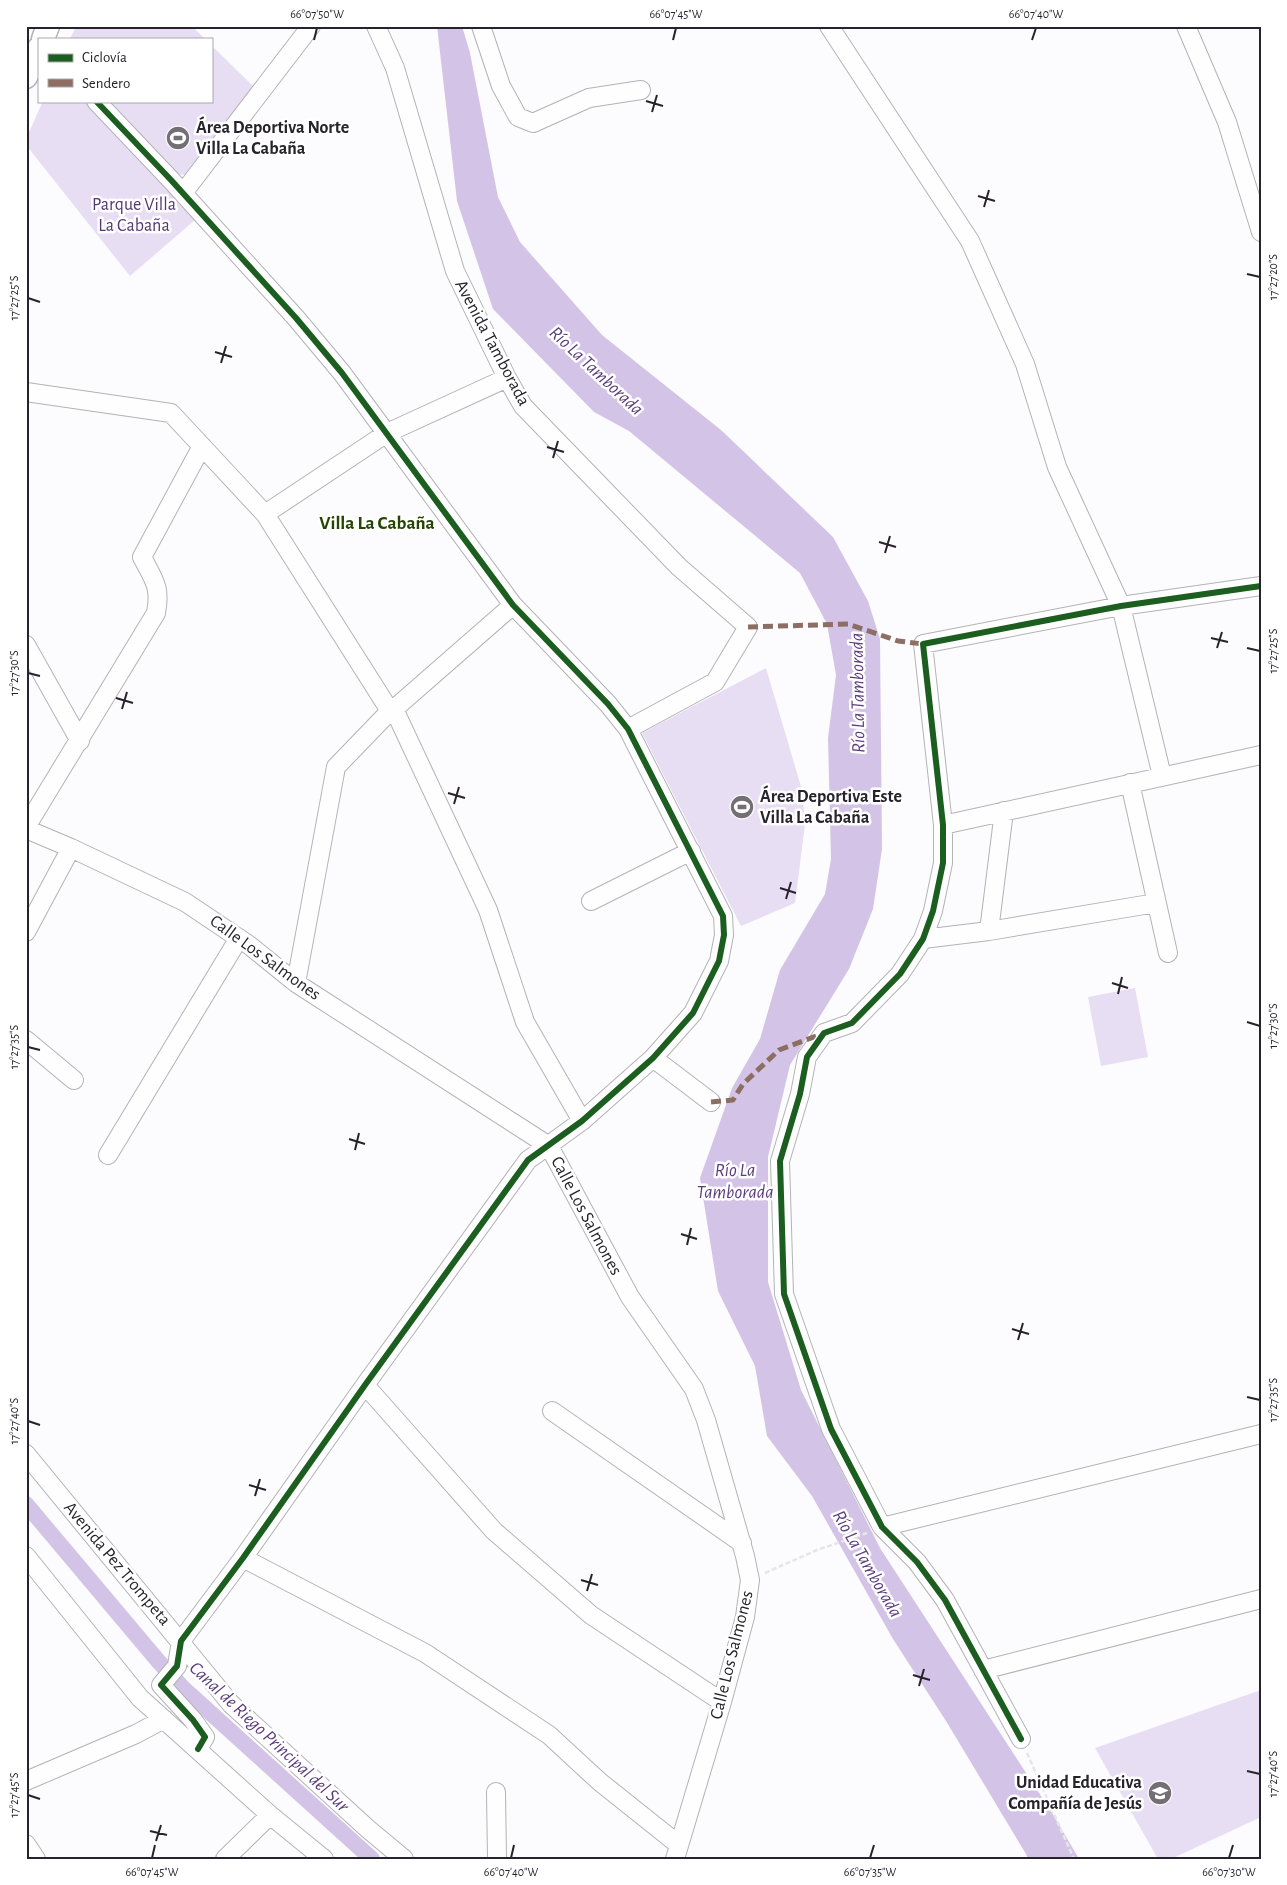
<svg xmlns="http://www.w3.org/2000/svg" width="1287" height="1885" viewBox="0 0 1287 1885" font-family="'Alegreya Sans',sans-serif">
	<style>
		.green { fill: #e7def3 }
		.water { fill: #d3c4e7 }
		.lines { fill: none; stroke-linecap: round; stroke-linejoin: round }
		.canal { stroke: #d3c4e7; stroke-width: 16 }
		.minor-casing { stroke: #b3b2b6; stroke-width: 20 }
		.major-casing { stroke: #b3b2b6; stroke-width: 25 }
		.path { stroke: #e6e6e6; stroke-width: 2.5; stroke-dasharray: 5 2.5; stroke-linecap: butt }
		.minor { stroke: #fffeff; stroke-width: 18 }
		.major { stroke: #fffeff; stroke-width: 22 }
		.quiet { stroke: #8d6e63; stroke-width: 5; stroke-dasharray: 10 5; stroke-linecap: butt }
		.cycleway-casing { stroke: #fff; stroke-width: 9 }
		.cycleway { stroke: #1b5e20; stroke-width: 6 }
		.ticks { fill: none; stroke: #27232c; stroke-width: 2 }
		.labels { text-anchor: middle; dominant-baseline: central; stroke-width: 5; stroke-linejoin: round; paint-order: stroke }
		.poi-label { font-size: 18px; font-weight: bold; fill: #27232c; stroke: #fff; text-anchor: start }
		.park-label { font-size: 18px; fill: #533672; stroke: #fff }
		.street-label { font-size: 18px; fill: #27232c; stroke: #fff }
		.water-label { font-size: 19px; font-style: italic; fill: #5b3d7b; stroke: #fff }
		.neighbourhood-label { font-size: 19px; font-weight: bold; fill: #254600; stroke: #fff }
		.neatline { fill: none; stroke: #27232c; stroke-width: 2 }
		.ticks-label { font-size: 12px; text-anchor: middle; fill: #27232c }
	</style>
	<rect width="100%" height="100%" fill="#fcfbfd"/>
	<!-- green -->
	<path class="green" d="M76,26H192L205,39H70Z
		M211,45L254,87L186,175L176,174L108,101H211Z
		M43,101H86L195,220L130,276L26,145V139Z
		M766,668L802,790L805,824L795,903L741,926L642,733Z
		M1135,988L1148,1057L1101,1066L1088,997Z
		M1261,1690V1817L1171,1859H1158L1095,1748Z"/>
	<!-- water -->
	<path class="water" d="M437,26H462L470,53L498,197L520,242L602,335L721,430L833,537L868,601L880,639L882,849L873,909L849,969L790,1065L768,1157V1282L801,1390L880,1548L1054,1816L1079,1859H1028L1026,1854L946,1721L893,1639L812,1496L767,1436L755,1366L718,1291L700,1178L732,1088L760,1039L780,970L825,894L831,859L828,738L836,675L827,624L800,573L629,431L594,412L493,309L457,201Z"/>
	<g class="lines">
		<!-- canal -->
		<path class="canal" d="M26,1504L159,1662L183,1688L372,1859"/>
		<!-- minor casing -->
		<g class="minor-casing">
			<path id="minor" d="M376,26L395,68L455,271L507,378L523,406L679,567L748,627L715,682L628,729
				M481,26L501,86L518,117L533,123L589,98L641,90
				M829,26L970,241L1025,364L1057,467L1121,606L1162,776
				M1186,26L1227,122L1261,232
				M96,101L171,180L296,318L342,373L513,605L608,704L628,729L723,916L724,935L719,961L693,1013L653,1058L582,1121L528,1160L365,1385L243,1558L181,1641L177,1666L161,1685L193,1720L205,1737L198,1749
				M183,193L311,26
				M26,392L171,413L265,514L390,711
				M265,514L387,433L507,378
				M26,645L80,741
				M394,709L488,910L525,1022L582,1121
				M1130,783L1168,953
				M943,825L1261,755
				M26,827L156,613C161,587 154,580 142,557L202,446
				M26,829L71,848L185,902L249,945L296,983L549,1146L630,1297L694,1389L706,1420L745,1556L750,1580L745,1617L722,1702L675,1859
				M591,901L691,851
				M989,931L1004,811
				M26,932L71,848
				M923,939L989,931L1156,903
				M296,983L336,767L390,711L394,709L513,605
				M26,1040L74,1080
				M653,1058L711,1102
				M108,1155L239,938
				M365,1385L494,1531L591,1615L722,1702
				M552,1411L742,1543
				M26,1454L231,1704L368,1829L404,1859
				M882,1527L1261,1434
				M26,1556L140,1698L270,1815L324,1859
				M243,1558L425,1653L549,1735L600,1782L679,1845
				M983,1670L1261,1599
				M1021,1739L945,1600L917,1562L882,1527L831,1429L784,1294L780,1161L800,1094L807,1057L824,1033L852,1023L900,974L923,939L933,911L943,863V825L923,644L1121,606L1261,586
				M26,1781L136,1734L164,1719
				M496,1792L497,1859
				M26,1844L36,1859
				M225,1859L270,1815"/>
		</g>
		<!-- major casing -->
		<g class="major-casing">
			<path id="major" d="M43,39L48,26
				M26,77L39,48"/>
		</g>
		<!-- path -->
		<path class="path" d="M765,1573L817,1550L867,1533
			M1027,1753L1074,1859"/>
		<!-- minor -->
		<use href="#minor" class="minor"/>
		<!-- major -->
		<use href="#major" class="major"/>
		<!-- quiet -->
		<path class="quiet" d="M748,627L848,624L898,641L923,644
			M711,1102L733,1100L743,1084L779,1050L822,1034"/>
		<!-- cycleway casing -->
		<g class="cycleway-casing">
			<path id="cycleway" d="M96,101L171,180L296,318L342,373L513,605L608,704L628,729L723,916L724,935L719,961L693,1013L653,1058L582,1121L528,1160L365,1385L243,1558L181,1641L177,1666L161,1685L193,1720L205,1737L198,1749
				M1021,1739L945,1600L917,1562L882,1527L831,1429L784,1294L780,1161L800,1094L807,1057L824,1033L852,1023L900,974L923,939L933,911L943,863V825L923,644L1121,606L1261,586"/>
		</g>
		<!-- cycleway -->
		<use href="#cycleway" class="cycleway"/>
	</g>
	<!-- ticks -->
	<path class="ticks" d="M314,40L317,28M673,40L676,28M1032,40L1036,28M646,101L663,106M652,112L657,95M978,196L995,201M984,207L989,190M1247,274L1260,277M28,298L40,302M215,352L232,357M221,363L226,346M547,447L564,452M553,458L558,441M879,542L896,547M885,553L890,536M1211,638L1228,642M1217,648L1222,632M1247,648L1260,651M28,673L40,676M116,698L133,703M122,709L127,692M448,793L465,798M454,804L459,787M780,888L796,893M786,899L791,882M1112,983L1128,988M1118,994L1122,977M1247,1022L1260,1026M28,1047L40,1050M349,1139L365,1144M355,1150L359,1133M681,1234L697,1239M687,1245L691,1228M1012,1329L1029,1334M1018,1340L1023,1323M1247,1397L1260,1400M28,1421L40,1425M249,1485L266,1490M255,1496L260,1479M581,1580L598,1585M587,1591L592,1574M913,1675L930,1680M919,1686L924,1669M1247,1771L1260,1774M28,1795L40,1799M150,1831L167,1835M156,1841L161,1825M152,1858L155,1845M511,1858L514,1845M870,1858L874,1845M1229,1858L1233,1845"/>
	<!-- icons -->
	<defs>
		<g id="stadium-disc" transform="scale(1.25)"><circle r="9.5" fill="#726f75" stroke="#fff"/><path d="M0-5a6.5 5 0 1 0 0 10a6.5 5 0 1 0 0-10ZM-3.5-1.8h7v3.6h-7Z" fill="#fff"/></g>
		<g id="school-disc" transform="scale(1.25)"><circle r="9.5" fill="#726f75" stroke="#fff"/><path d="M0-5L7-2L0 1L-7-2ZM-4 1L0 2.5L4 1V4Q0 6-4 4Z" fill="#fff"/></g>
	</defs>
	<g fill-rule="evenodd">
		<use href="#stadium-disc" x="178" y="138"/>
		<use href="#stadium-disc" x="742" y="807"/>
		<use href="#school-disc" x="1160" y="1793"/>
	</g>
	<g class="labels">
		<!-- poi labels -->
		<g class="poi-label">
			<text x="196" y="128">Área Deportiva Norte<tspan x="196" dy="21">Villa La Cabaña</tspan></text>
			<text x="760" y="797">Área Deportiva Este<tspan x="760" dy="21">Villa La Cabaña</tspan></text>
			<text x="1142" y="1783" text-anchor="end">Unidad Educativa<tspan x="1142" dy="21">Compañía de Jesús</tspan></text>
		</g>
		<!-- park labels -->
		<g class="park-label">
			<text x="134" y="205">Parque Villa<tspan x="134" dy="21">La Cabaña</tspan></text>
		</g>
		<!-- street labels -->
		<g class="street-label">
			<text transform="translate(492 343) rotate(62)">Avenida Tamborada</text>
			<text transform="translate(265 958) rotate(36)">Calle Los Salmones</text>
			<text transform="translate(586 1216) rotate(62)">Calle Los Salmones</text>
			<text transform="translate(117 1564) rotate(50)">Avenida Pez Trompeta</text>
			<text transform="translate(732 1655) rotate(-76)">Calle Los Salmones</text>
		</g>
		<!-- water labels -->
		<g class="water-label">
			<text transform="translate(596 371) rotate(43)">Río La Tamborada</text>
			<text transform="translate(858 693) rotate(-91)">Río La Tamborada</text>
			<text x="735" y="1170">Río La<tspan x="735" dy="22">Tamborada</tspan></text>
			<text transform="translate(867 1564) rotate(60)">Río La Tamborada</text>
			<text transform="translate(269 1737) rotate(43)">Canal de Riego Principal del Sur</text>
		</g>
		<!-- neighbourhood labels -->
		<g class="neighbourhood-label">
			<text x="377" y="523">Villa La Cabaña</text>
		</g>
	</g>
	<!-- border -->
	<rect width="1287" height="1885" fill="none" stroke="#ffffff" stroke-width="55"/>
	<!-- legend -->
	<rect x="38" y="38" width="175" height="65" fill="#ffffff" stroke="#a9a7ab"/>
	<rect x="48" y="54" width="25" height="8" fill="#1b5e20" stroke="#a9a7ab"/>
	<text x="82" y="62" font-size="15" fill="#27232c">Ciclovía</text>
	<rect x="48" y="79" width="25" height="8" fill="#8d6e63" stroke="#a9a7ab"/>
	<text x="82" y="88" font-size="15" fill="#27232c">Sendero</text>
	<rect x="28" y="28" width="1232" height="1830" class="neatline"/>
	<g class="ticks-label">
		<text x="317" y="18">66°07'50"W</text>
		<text x="676" y="18">66°07'45"W</text>
		<text x="1036" y="18">66°07'40"W</text>
		<text transform="translate(1273 277) rotate(-90)" y="4">17°27'20"S</text>
		<text transform="translate(14 298) rotate(-90)" y="4">17°27'25"S</text>
		<text transform="translate(1273 651) rotate(-90)" y="4">17°27'25"S</text>
		<text transform="translate(14 673) rotate(-90)" y="4">17°27'30"S</text>
		<text transform="translate(1273 1026) rotate(-90)" y="4">17°27'30"S</text>
		<text transform="translate(14 1047) rotate(-90)" y="4">17°27'35"S</text>
		<text transform="translate(1273 1400) rotate(-90)" y="4">17°27'35"S</text>
		<text transform="translate(14 1421) rotate(-90)" y="4">17°27'40"S</text>
		<text transform="translate(1273 1774) rotate(-90)" y="4">17°27'40"S</text>
		<text transform="translate(14 1795) rotate(-90)" y="4">17°27'45"S</text>
		<text x="152" y="1876">66°07'45"W</text>
		<text x="511" y="1876">66°07'40"W</text>
		<text x="870" y="1876">66°07'35"W</text>
		<text x="1229" y="1876">66°07'30"W</text>
	</g>
</svg>
